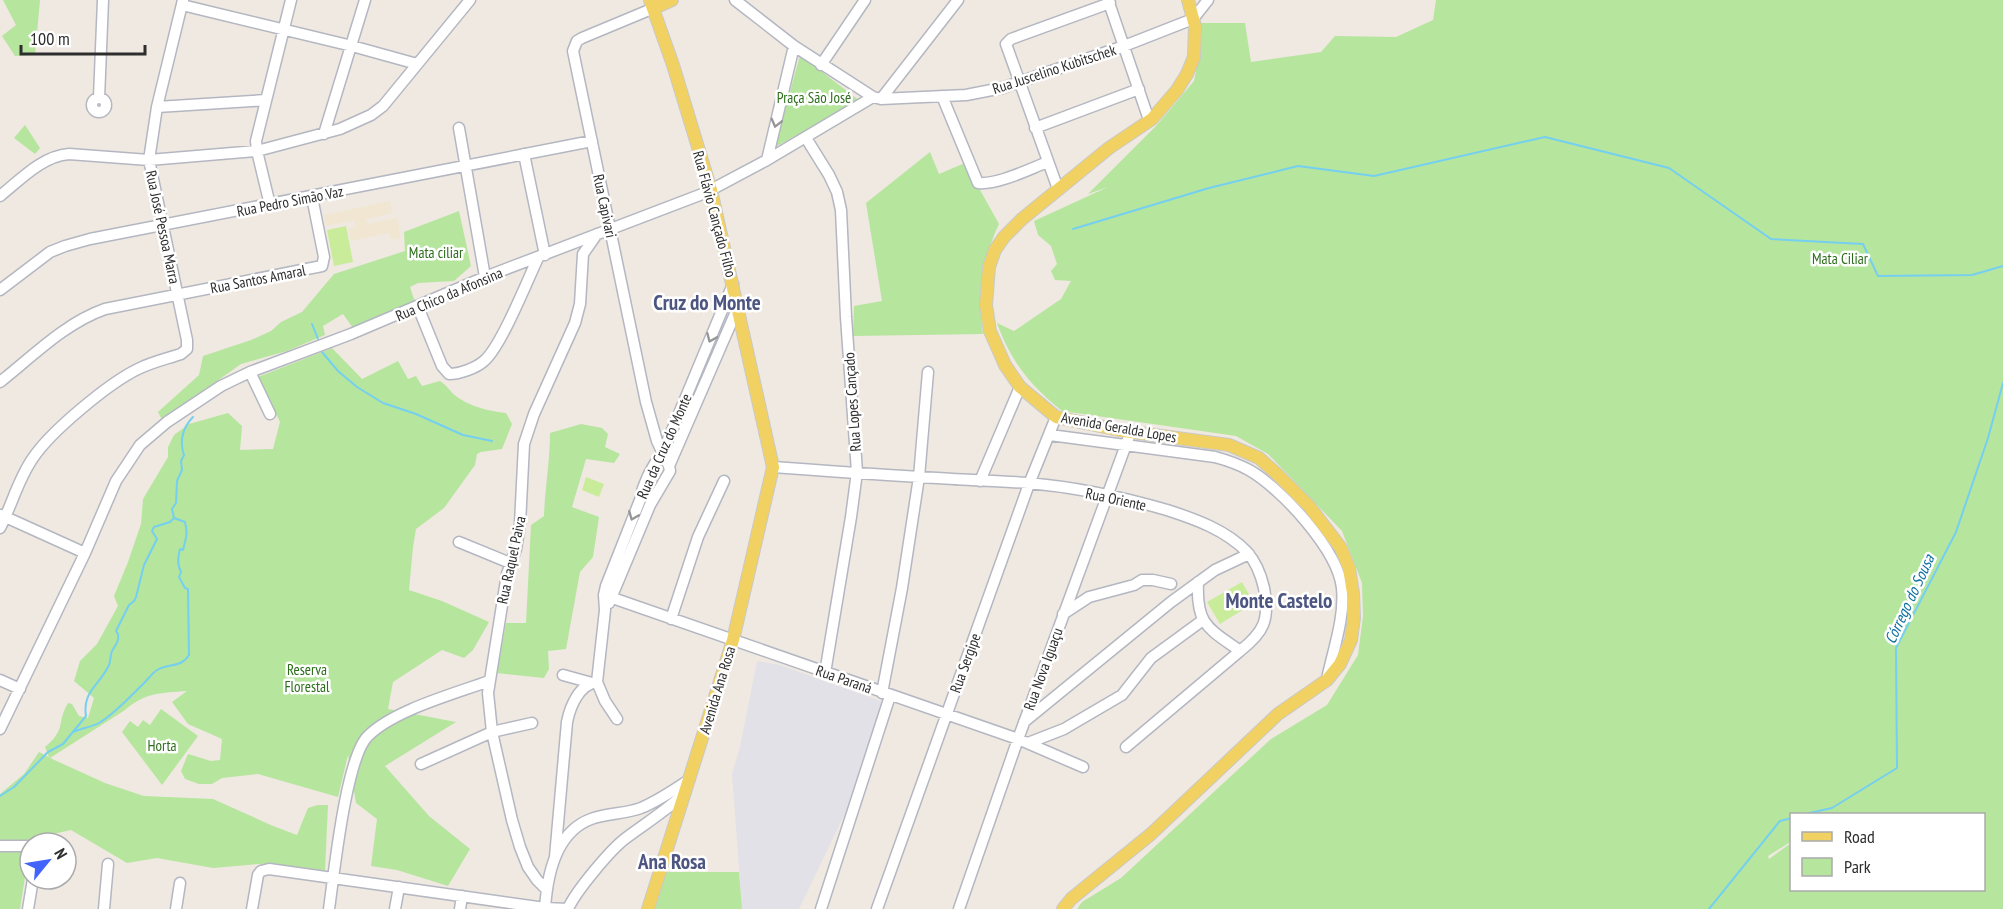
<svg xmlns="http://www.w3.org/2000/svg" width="2003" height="909" viewBox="0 0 2003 909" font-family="'PT Sans Narrow',sans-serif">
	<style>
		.industrial { fill: #e3e1e8 }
		.education { fill: #f0e6d1 }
		.green { fill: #b6e59e; fill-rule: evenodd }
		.pitch { fill: #c9ec9a }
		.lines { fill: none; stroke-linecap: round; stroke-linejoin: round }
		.stream { stroke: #75cff0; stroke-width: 2 }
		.minor-casing { stroke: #b4b7c1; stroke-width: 13 }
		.major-casing { stroke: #c9c9c9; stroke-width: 14 }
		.minor { stroke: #fff; stroke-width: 10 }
		.major { stroke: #f2d163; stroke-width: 12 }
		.oneway { stroke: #969696 }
		.labels { text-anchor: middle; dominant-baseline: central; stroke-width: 5; stroke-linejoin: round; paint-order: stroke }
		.street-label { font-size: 15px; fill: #2e2e2e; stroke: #fff }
		.park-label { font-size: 15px; fill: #2c6e1b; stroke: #fff }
		.water-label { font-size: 16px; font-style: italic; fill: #0d6fa3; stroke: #fff }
		.district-label { font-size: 21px; font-weight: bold; fill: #4d5680; stroke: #fff }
	</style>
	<rect width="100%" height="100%" fill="#efe9e1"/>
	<!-- industrial -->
	<path class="industrial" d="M757,661L780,665L883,702L849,805L799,909H742L732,774L740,747Z"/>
	<!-- education -->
	<path class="education" d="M390,201L392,213L366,219L367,224L397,218L401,238L391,240L389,233L351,241L348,229L356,227L354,220L326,226L324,215Z"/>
	<!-- green -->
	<path class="green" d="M3,0H40L35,55L15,56L2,36L16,25Z
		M1436,0H2003V909H1077L1082,902L1121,878L1271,739L1327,705L1358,655L1363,616L1362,583L1342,531L1268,454L1236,436L1062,411C1030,385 1011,362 997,323L1014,331L1061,299L1071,281L1055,280L1051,271L1057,264L1051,246L1038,235L1034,221L1108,187L1088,194L1156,126L1194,81L1199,55L1201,23H1245L1251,62L1321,52L1335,36L1396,37L1433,20ZM1792,814H1984V890H1792L1791,843L1769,859L1768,856L1792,841Z
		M800,55L860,101L775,147Z
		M25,125L40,148L35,154L14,138Z
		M930,152L939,174L965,163L999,224C983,256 978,300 983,334L853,336L854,306L882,301L866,203Z
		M459,211L471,266L454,281L418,283L410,287L415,302L353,328L343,314L323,326L325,335L287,351L241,364L162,420L158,412L199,375L203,356L251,340L271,331L281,322L302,312L334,274L405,251L404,232Z
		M332,348L362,379L398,361L408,379L416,376L422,386L440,381C447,385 450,392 457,397C472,407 488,411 506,413L512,424L502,449L481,452L477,454L475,465L444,508L416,529L413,547L409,590L442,601L489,622L473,650L464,658L442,650L393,682L388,709L456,722L385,766L429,816L470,849L448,886L397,870L371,866L377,819L356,803L348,755L338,797L258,774L222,778L212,784H199L185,779L181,771L188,754L211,761L220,760L222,739L188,724L172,702L187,691C161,693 146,692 125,710L50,758L105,783L144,796L213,799L273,826L297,835L308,808L318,805H328L325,871L258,864L213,868L157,858L127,863L71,830L31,839L20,909H0V794L24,774L39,752L49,757L45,747C67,729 56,723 68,703L72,704L79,716L88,718L94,698L74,681L80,661L97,644L118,606L114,596L128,562L141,524L143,499L168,457V447L174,435L189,424L228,413L242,426L240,450L273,449L280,422L258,377Z
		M581,424L602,428L608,434L605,447L620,454L614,463L586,459L572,507L599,517L593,557L580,572L566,649L548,651L549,669L544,678L497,673L506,623H526L531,525L544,516C545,488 550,461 550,433Z
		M161,709L198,736L162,785L122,732L130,721L138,727L143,720L150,725Z
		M665,872H739L742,909H653Z"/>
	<!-- pitch -->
	<path class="pitch" d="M346,226L353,262L334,266L327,230Z
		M586,477L604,484L599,497L582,490Z
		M1242,582L1254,603L1220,624L1207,602Z"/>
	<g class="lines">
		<!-- stream -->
		<path class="stream" d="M1073,229L1209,188L1298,166L1374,176L1545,137L1669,168L1771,239L1863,244L1878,276L1972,275L2003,266
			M312,324L318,339
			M322,352L338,371L357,387L383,403L416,414L463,435L492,441
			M73,732C80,729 94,726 99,723C113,715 129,698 141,686C147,681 151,674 157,670C169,663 181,668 189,655L188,589L185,588L179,577L181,572C177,565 178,556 180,549L183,550C186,538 188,534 185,522L174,518L172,509L176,503L177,481L182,470L181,461L184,455C179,441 183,427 193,417
			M0,796L14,787L48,752L63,744L86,716C82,691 100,685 109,665C111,661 110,655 112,651C116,644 119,642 118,634L116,631L129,605L134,601L136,597L144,565L157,539L152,531L154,527L170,522L174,518
			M1805,814L1832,808L1897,768L1896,648L1956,532L1988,438L2003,383
			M1709,909L1780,821L1792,818"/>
		<!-- minor casing -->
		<g class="minor-casing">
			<path id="minor" d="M735,0L794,46L873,97L881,99L966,95L1002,88L1124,46L1193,19L1208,0
				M1108,0L1149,120
				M182,5L352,46L417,64
				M654,8L582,38L577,41L573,51L646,402L657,441L669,466
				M794,46L767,160L873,97
				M821,65L865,0
				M942,96L978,183C998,185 1029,169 1048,162
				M92 105a7 7 0 1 1 14 0a7 7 0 1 1-14 0Z
				M99,98L103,0
				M881,99L958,0
				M157,107L266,100
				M459,128L485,277
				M1035,128L1139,89
				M324,134L365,0
				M806,138L829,175L837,192L841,210L846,317L857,472L851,517L825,673
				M524,154L545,255
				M1058,189L1006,44L1011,39L1110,3
				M0,196C20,180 42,156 69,154L149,160L257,151L340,129L371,115L383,106L470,0
				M270,205L257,151L256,141L291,0
				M0,290L50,252L65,246L90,239L592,141
				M418,307L442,366L449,374C460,374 476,368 484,361C501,347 527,281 538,258
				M250,372L270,414
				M0,382C33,356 65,323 105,309L322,266L324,257L312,197
				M1050,435L1215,457C1226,460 1238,464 1249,470C1281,488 1338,550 1342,588C1345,618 1333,650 1327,679
				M773,467C828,471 882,475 937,478C967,480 998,481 1028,483C1075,487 1122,497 1167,510C1195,519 1226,530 1247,552C1256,562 1261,575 1264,588C1270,620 1264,632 1240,651C1208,628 1196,625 1198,582
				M980,481L1020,387
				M1,515L85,553
				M0,528C12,505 18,479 33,458C51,431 109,383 138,369C152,362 166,359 181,354L187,349V340L149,160L157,107L183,0
				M459,542L510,563
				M604,595L1018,739L1083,767
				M609,603L650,505L670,471L669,466L738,307
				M1063,614L1089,597L1134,585L1142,580H1153L1171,584
				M671,619L698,537L724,481
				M563,675L592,683
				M0,680L20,689
				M597,682L605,701L617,719
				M882,693L902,588L919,477L928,372
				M1024,722L1171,602L1215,570L1249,554
				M0,729L85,553L116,481L140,445L167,422L221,386L250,372L351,334L485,277L705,193L767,160
				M1028,743L1064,729L1122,695L1151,658L1203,620
				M1126,747L1240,651
				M421,764L492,732L532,723
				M0,846H30
				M555,857L567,722C570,707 579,684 597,682L605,610L604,595L606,586L640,500C643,483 652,466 663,452L733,284
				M546,889L537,880L528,867L520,847L512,820L492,732L488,693L507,574L516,549L520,524L524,444L534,414L575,323L580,304L583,254L597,234
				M28,909L33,879
				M104,909L108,864
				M176,909L180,883
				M252,909L258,875L261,871L269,869L545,908L568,909C575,892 611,849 626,838C646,823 667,810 685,793
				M329,909C334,874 346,757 368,736C394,710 454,694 489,681
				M395,909L399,887
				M460,909L462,896
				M545,909C547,876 556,832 591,819C607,813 625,814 641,808C658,801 674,790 689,780
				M821,909L890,696
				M877,909L1029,484L1056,417
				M959,909L1018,739L1131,431"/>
		</g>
		<!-- major casing -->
		<g class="major-casing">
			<path id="major" d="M654,8L672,0
				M648,909L733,640L773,467L711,190L673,65L650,0
				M1063,909L1071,899L1151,834L1278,714L1327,680L1340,664L1351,640L1354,618L1353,593L1349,568L1341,548L1309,506L1277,474L1259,458L1229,445L1124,431L1056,417L1020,387L1005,365L990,331L986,305L989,267L995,250L1004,237L1022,219L1109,148L1152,119L1177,90L1187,74L1194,57L1195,26L1188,0"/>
		</g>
		<!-- minor -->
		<use href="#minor" class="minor"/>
		<!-- major -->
		<use href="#major" class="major"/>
	</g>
	<!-- one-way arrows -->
	<defs><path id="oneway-chevron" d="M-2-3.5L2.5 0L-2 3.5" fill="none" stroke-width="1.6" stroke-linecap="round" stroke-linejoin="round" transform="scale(1.5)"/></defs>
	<g class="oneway">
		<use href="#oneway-chevron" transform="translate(776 123) rotate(104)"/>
		<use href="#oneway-chevron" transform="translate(711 338) rotate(113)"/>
		<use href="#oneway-chevron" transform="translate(633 516) rotate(112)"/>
	</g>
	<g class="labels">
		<!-- street labels -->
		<g class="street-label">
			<text transform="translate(1054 69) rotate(-18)">Rua Juscelino Kubitschek</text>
			<text transform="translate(290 201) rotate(-11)">Rua Pedro Simão Vaz</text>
			<text transform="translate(605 206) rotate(78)">Rua Capivari</text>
			<text transform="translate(715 214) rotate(75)">Rua Flávio Cançado Filho</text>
			<text transform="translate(163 227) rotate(78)">Rua José Pessoa Marra</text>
			<text transform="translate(258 279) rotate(-11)">Rua Santos Amaral</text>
			<text transform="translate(449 294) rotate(-23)">Rua Chico da Afonsina</text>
			<text transform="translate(852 402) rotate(-94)">Rua Lopes Cançado</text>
			<text transform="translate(1119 427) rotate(10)">Avenida Geralda Lopes</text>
			<text transform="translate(664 446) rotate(-66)">Rua da Cruz do Monte</text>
			<text transform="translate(1116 499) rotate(12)">Rua Oriente</text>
			<text transform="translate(511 560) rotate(-78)">Rua Raquel Paiva</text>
			<text transform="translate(965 663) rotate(-70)">Rua Sergipe</text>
			<text transform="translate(1043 669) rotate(-70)">Rua Nova Iguaçu</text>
			<text transform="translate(844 679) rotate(19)">Rua Paraná</text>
			<text transform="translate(717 690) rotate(-73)">Avenida Ana Rosa</text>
		</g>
		<!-- park labels -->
		<g class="park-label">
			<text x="814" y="97">Praça São José</text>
			<text x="436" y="252">Mata ciliar</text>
			<text x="1840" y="258">Mata Ciliar</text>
			<text x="307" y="669">Reserva<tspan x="307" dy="17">Florestal</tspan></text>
			<text x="162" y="745">Horta</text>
		</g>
		<!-- water labels -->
		<g class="water-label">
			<text transform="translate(1909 599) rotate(-65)">Córrego do Sousa</text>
		</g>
		<!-- district labels -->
		<g class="district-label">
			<text x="707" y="302">Cruz do Monte</text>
			<text x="1279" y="600">Monte Castelo</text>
			<text x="672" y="861">Ana Rosa</text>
		</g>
	</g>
	<!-- legend -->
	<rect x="1790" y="813" width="195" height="78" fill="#ffffff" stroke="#ababab" stroke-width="1.5"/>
	<rect x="1802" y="832" width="30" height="9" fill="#f2d163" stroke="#ababab" stroke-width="1.5"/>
	<text x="1844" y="843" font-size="18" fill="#2e2e2e">Road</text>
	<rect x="1802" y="858" width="30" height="18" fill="#b6e59e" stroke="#ababab" stroke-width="1.5"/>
	<text x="1844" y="873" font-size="18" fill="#2e2e2e">Park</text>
	<!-- north arrow -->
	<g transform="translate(48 861) rotate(60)"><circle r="28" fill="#ffffff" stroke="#ababab" stroke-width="1.5"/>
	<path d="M0-4.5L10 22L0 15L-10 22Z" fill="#4264fb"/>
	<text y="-9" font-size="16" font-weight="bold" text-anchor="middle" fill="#2e2e2e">N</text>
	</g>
	<!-- scale -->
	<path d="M21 45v9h124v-9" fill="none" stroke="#2e2e2e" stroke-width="3"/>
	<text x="30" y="45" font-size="18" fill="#2e2e2e" stroke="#ffffff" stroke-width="4.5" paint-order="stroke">100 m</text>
</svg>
